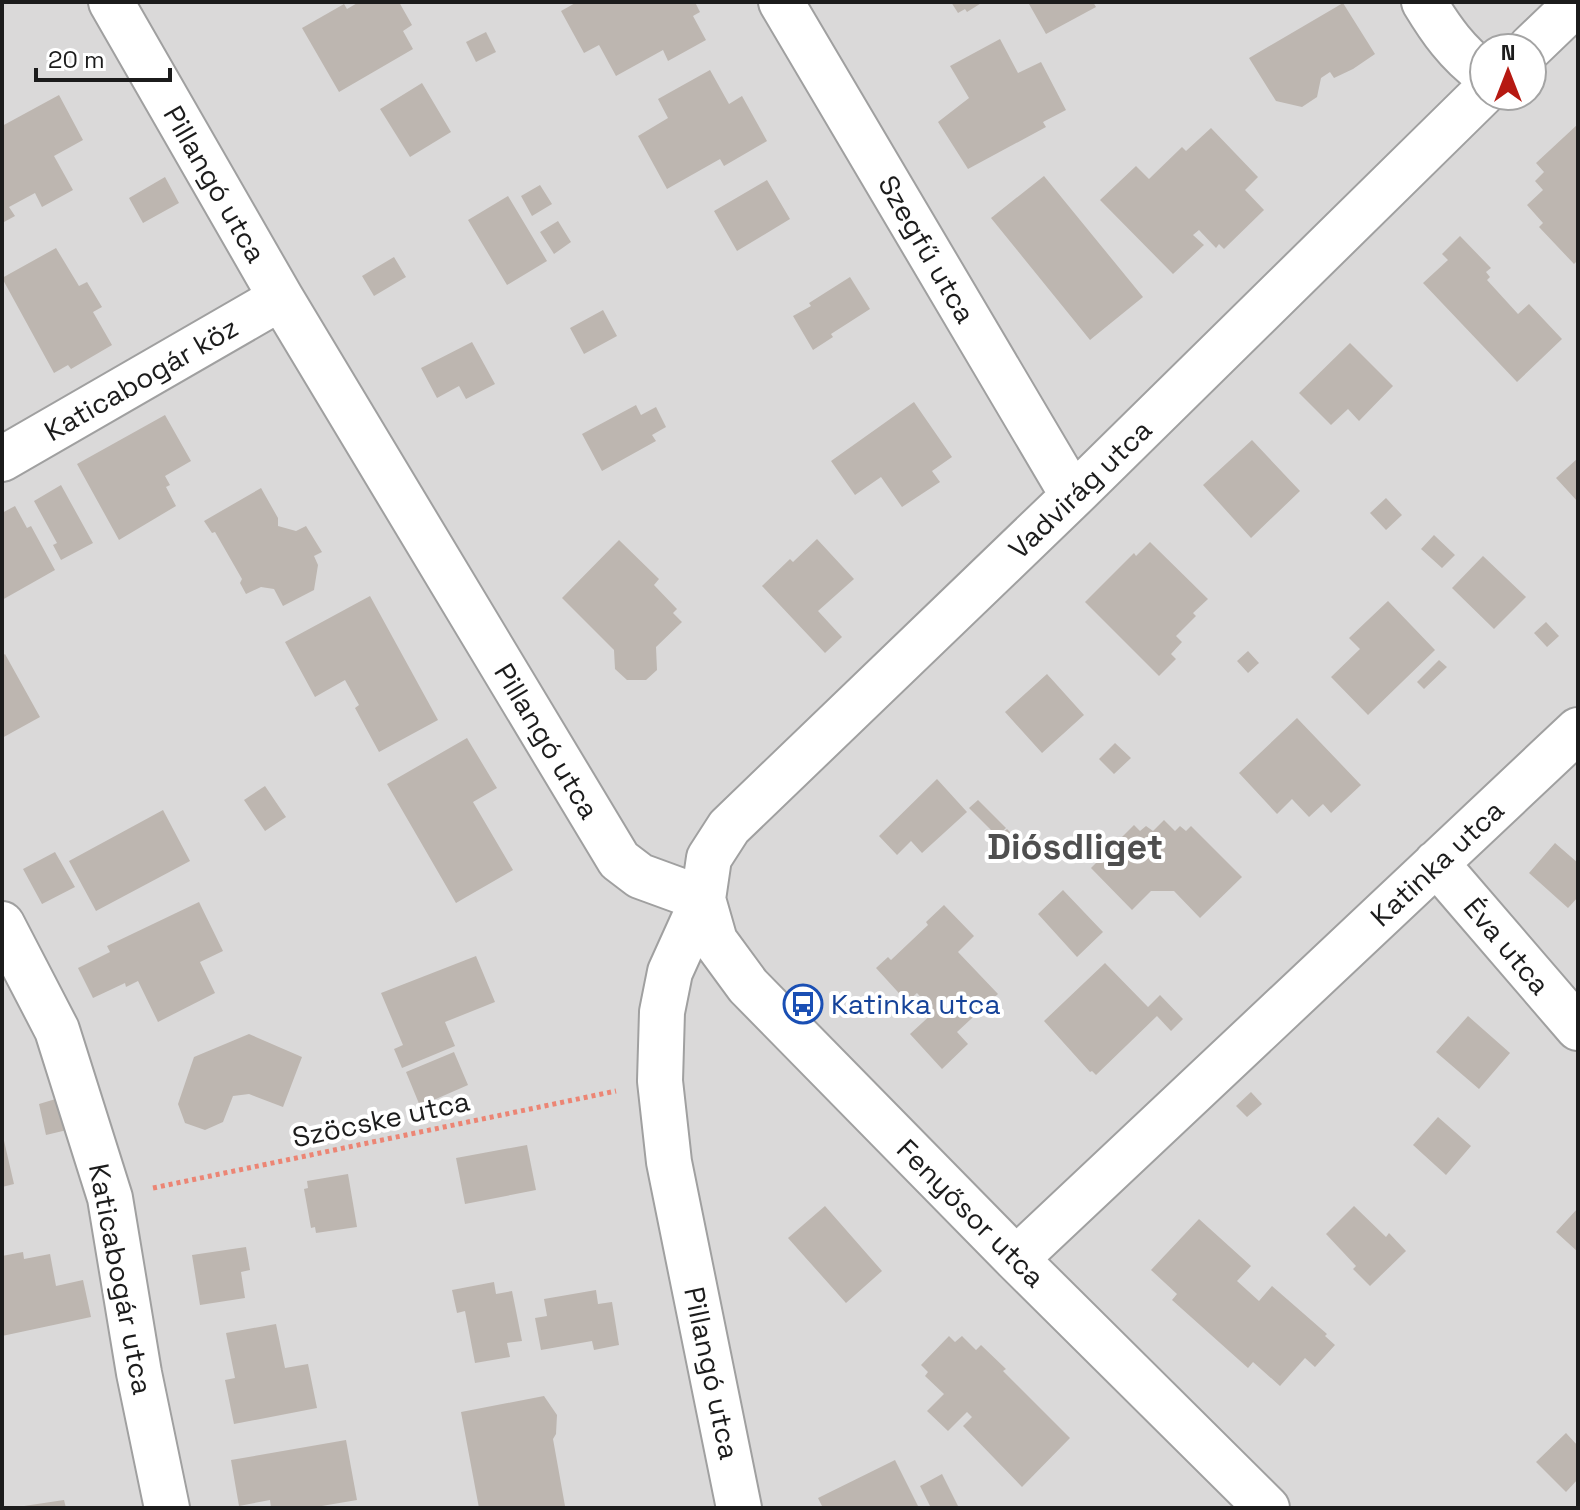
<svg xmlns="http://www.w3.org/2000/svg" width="1580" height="1510" viewBox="0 0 1580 1510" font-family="'Space Grotesk',sans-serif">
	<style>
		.residential { fill: #dad9d9; fill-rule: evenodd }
		.building { fill: #bdb6b0 }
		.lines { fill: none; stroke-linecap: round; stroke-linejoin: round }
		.minor-casing { stroke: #a0a0a0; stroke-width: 48 }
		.path { stroke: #ec8574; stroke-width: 5; stroke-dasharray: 4 4; stroke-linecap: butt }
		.minor { stroke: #fff; stroke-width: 44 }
		.labels { text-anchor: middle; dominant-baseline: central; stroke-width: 8; stroke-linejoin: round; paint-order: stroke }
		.street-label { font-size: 28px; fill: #1c1c1c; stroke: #fff }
		.transit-label { font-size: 28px; fill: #164399; stroke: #fff; text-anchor: start }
		.district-label { font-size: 36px; font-weight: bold; fill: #4f4f4f; stroke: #fff }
	</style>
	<rect width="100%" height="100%" fill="#edeae3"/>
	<!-- residential -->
	<path class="residential" d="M2,2H1578V1508H2ZM1484,48H1532V96H1484Z"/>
	<!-- building -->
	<path class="building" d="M359,2H399L412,25L403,31L413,49L339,92L302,28L344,4L347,9Z
		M577,2H695L700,12L693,16L706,40L668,61L663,50L616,76L599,45L584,53L561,11Z
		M951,2H983L967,12L965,9L958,13Z
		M1032,2H1093L1096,7L1046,34L1029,4Z
		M1343,3L1375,54L1353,69L1334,78L1330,72L1321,78L1317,97L1302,107L1276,101L1249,58Z
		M486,32L496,52L476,62L466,42Z
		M1000,39L1018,73L1041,62L1066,110L1043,122L1046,127L968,169L938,122L969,98L950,66Z
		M710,70L729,104L742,96L767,141L724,166L720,159L667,189L638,136L668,118L658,99Z
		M422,83L451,132L410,157L380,109Z
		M59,95L83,140L54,156L73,190L42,207L35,193L9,207L15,216L4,222L2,126Z
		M1578,124V260L1574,264L1539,227L1543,223L1527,205L1543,190L1535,181L1544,172L1536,163Z
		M1211,128L1258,177L1245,190L1264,210L1224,249L1219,244L1216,248L1199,230L1193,235L1204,245L1173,274L1100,200L1136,166L1149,179L1182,147L1186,151Z
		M1044,176L1143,297L1090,340L991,218Z
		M165,177L179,203L143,223L129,198Z
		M767,180L790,219L737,251L714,211Z
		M540,185L552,204L532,216L521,196Z
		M508,196L547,261L507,285L468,220Z
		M558,221L571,242L554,254L540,232Z
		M1460,236L1491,268L1486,272L1490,277L1487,280L1518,314L1529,304L1562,339L1517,382L1423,283L1448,260L1442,254Z
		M56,248L79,286L87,282L102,307L93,312L112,345L71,369L68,365L54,373L2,278Z
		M394,257L406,277L374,296L362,276Z
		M850,277L870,309L831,334L833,337L813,350L793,316L811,306L809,303Z
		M603,310L617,336L584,354L570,328Z
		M472,342L495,384L466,399L459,386L437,398L421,368Z
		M1350,343L1393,386L1359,421L1348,409L1331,425L1299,393Z
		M914,402L952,457L932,471L940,482L902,507L881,477L855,495L831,461Z
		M636,405L641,415L656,407L666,427L652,435L656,441L602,471L582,434Z
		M165,415L191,461L165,476L170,485L166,487L176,506L119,540L77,464Z
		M1252,440L1300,491L1251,538L1203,485Z
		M1578,458V502L1556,478Z
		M61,485L93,543L61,560L53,545L57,543L34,501Z
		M261,488L278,518V526L296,531L306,526L322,552L314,556L318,565L314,590L283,606L274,589L261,587L246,594L240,583L242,579L215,532L212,533L204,521Z
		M1386,498L1402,515L1386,530L1370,513Z
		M15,506L27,528L31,526L55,570L2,600V513Z
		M1434,535L1455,555L1442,568L1421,549Z
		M817,539L854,579L818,611L842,637L825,653L762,586L790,559L793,562Z
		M619,540L659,579L654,585L677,609L673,613L682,622L656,647L657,670L646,680H627L615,669L614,650L562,598Z
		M1150,542L1208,599L1193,613L1196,616L1176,636L1182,642L1171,654L1176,659L1159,676L1085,602L1134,553L1136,556Z
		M1483,556L1526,597L1494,629L1452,588Z
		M370,596L438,720L379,752L355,708L359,705L345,680L315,697L285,642Z
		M1388,601L1435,650L1368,715L1331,677L1360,649L1349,638Z
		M1546,622L1559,636L1547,647L1534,633Z
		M1248,651L1259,663L1248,673L1237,661Z
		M5,654L40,717L2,738V656Z
		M1439,660L1447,667L1424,689L1417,682Z
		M1047,674L1084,715L1042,753L1005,712Z
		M1297,718L1361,785L1331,813L1323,804L1309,817L1292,799L1277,814L1239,773Z
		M467,738L497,788L473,802L513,870L456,903L387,784Z
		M1115,743L1131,758L1114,774L1099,759Z
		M937,779L967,812L922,853L911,841L897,855L879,836Z
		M265,786L286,817L265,831L244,800Z
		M978,800L1006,828L997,836L969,808Z
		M163,810L190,861L96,911L69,861Z
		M1164,820L1175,831L1180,826L1186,831L1191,826L1242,877L1200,918L1174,891H1151L1132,910L1091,868L1134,825L1140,831L1146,826L1153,831Z
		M1007,829L1019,841L1011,850L998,837Z
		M1555,843L1578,863V897L1568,908L1529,873Z
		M55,852L75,887L42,904L23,869Z
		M1063,890L1103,932L1077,957L1038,914Z
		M199,902L223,951L200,962L215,993L158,1022L138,981L126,987L125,983L93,998L78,968L110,952L107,946Z
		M944,905L974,936L958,952L998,994L957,1032L968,1044L942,1069L910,1034L934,1012L917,993L907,1002L876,968L888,957L891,960L928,925L926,922Z
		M476,956L495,1002L445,1022L455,1046L402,1068L394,1049L403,1045L381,993Z
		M1105,963L1148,1007L1160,995L1183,1019L1171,1031L1157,1016L1096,1075L1092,1071L1090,1072L1044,1021Z
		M1468,1016L1510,1053L1479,1089L1436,1052Z
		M249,1034L302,1057L283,1107L249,1094L233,1096L223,1122L205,1130L185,1123L178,1104L194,1057Z
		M454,1052L468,1085L420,1106L406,1072Z
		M1251,1092L1262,1104L1247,1117L1236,1106Z
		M59,1098L67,1130L46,1135L39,1104Z
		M1438,1117L1471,1146L1446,1175L1413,1145Z
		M2,1132L14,1184L2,1187Z
		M527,1145L536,1190L465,1204L456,1158Z
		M348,1174L357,1227L316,1233L315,1227L311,1228L304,1189L308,1188L307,1181Z
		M825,1206L882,1271L846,1303L788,1238Z
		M1354,1206L1386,1237L1389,1233L1406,1251L1370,1286L1353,1269L1356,1266L1326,1234Z
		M1578,1208V1252L1556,1232Z
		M1199,1219L1251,1266L1237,1281L1259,1301L1272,1286L1327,1334L1325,1336L1335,1345L1315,1367L1305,1358L1280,1386L1253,1362L1248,1368L1172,1300L1177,1294L1151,1270Z
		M246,1247L250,1270L241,1272L245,1298L200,1305L192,1255Z
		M23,1252L24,1259L50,1254L56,1286L83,1280L91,1317L2,1336V1256Z
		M494,1282L496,1294L512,1291L522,1341L507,1343L510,1357L475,1363L465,1311L457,1313L452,1290Z
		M596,1290L598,1304L612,1302L619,1345L594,1350L592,1341L541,1350L535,1318L547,1316L544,1299Z
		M276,1324L285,1368L308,1364L317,1408L234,1424L225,1380L235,1378L226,1333Z
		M949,1336L955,1342L962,1336L976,1350L981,1345L1006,1369L1003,1371L1070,1438L1022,1487L963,1426L972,1417L967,1412L948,1431L927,1411L944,1394L925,1376L928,1372L921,1365Z
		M544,1396L557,1415L556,1434L553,1439L565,1506L479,1508L461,1412Z
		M1566,1433L1578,1446V1479L1566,1492L1536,1462Z
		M346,1440L357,1500L310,1508H271L270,1500L239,1506L231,1460Z
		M895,1460L919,1508H823L818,1498Z
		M942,1474L959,1508H931L920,1486Z
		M64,1500L66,1508H24V1506Z"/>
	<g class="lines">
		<!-- minor casing -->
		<g class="minor-casing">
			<path id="minor" d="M111,2L281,298L619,860L640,876L703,899
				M781,2L1073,496
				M1424,2C1441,30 1457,53 1484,73
				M1530,48L1578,2
				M2,459L281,298
				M1436,863L1578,1028
				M703,899L715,941L748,986L1016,1259L1267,1508
				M2,924L57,1030L110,1198L139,1373L167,1508
				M1016,1259L1578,730
				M739,1508L669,1162L660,1081L662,1012L670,972L703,899L709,858L729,827L1073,496L1484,92"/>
		</g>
		<!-- path -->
		<path class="path" d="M153,1188L616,1091"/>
		<!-- minor -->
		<use href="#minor" class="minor"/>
	</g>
	<!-- icons -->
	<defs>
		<g id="bus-ring" transform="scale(2)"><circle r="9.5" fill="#fff" stroke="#1a4fb4" stroke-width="1.5"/><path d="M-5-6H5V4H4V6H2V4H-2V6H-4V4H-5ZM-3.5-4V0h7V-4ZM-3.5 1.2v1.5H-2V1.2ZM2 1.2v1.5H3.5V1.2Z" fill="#1a4fb4"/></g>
	</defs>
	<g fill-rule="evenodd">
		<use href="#bus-ring" x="803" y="1004"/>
	</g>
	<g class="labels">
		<!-- street labels -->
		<g class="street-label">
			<text transform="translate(215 184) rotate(60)">Pillangó utca</text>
			<text transform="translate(927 249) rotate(60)">Szegfű utca</text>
			<text transform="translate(141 379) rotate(-30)">Katicabogár köz</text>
			<text transform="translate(1080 489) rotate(-44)">Vadvirág utca</text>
			<text transform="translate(547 741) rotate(59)">Pillangó utca</text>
			<text transform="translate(1437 863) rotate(-43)">Katinka utca</text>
			<text transform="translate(1507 946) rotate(50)">Éva utca</text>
			<text transform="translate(381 1119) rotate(-12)">Szöcske utca</text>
			<text transform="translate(971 1213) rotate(45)">Fenyősor utca</text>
			<text transform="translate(121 1279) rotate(79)">Katicabogár utca</text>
			<text transform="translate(712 1373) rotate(78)">Pillangó utca</text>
		</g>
		<!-- transit labels -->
		<g class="transit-label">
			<text x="831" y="1004">Katinka utca</text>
		</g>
		<!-- district labels -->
		<g class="district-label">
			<text x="1075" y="847">Diósdliget</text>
		</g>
	</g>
	<!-- border -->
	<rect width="1580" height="1510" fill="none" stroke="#1c1c1c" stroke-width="8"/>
	<!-- north arrow -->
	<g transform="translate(1508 72)"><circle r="38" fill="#ffffff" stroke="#a4a4a4" stroke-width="2"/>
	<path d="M0-6L14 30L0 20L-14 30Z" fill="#b61912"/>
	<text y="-12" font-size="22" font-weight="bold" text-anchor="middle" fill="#1c1c1c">N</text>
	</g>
	<!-- scale -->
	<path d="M36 68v12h134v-12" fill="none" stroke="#1c1c1c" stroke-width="4"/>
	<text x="48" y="68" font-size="24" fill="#1c1c1c" stroke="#ffffff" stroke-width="6" paint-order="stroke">20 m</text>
</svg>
